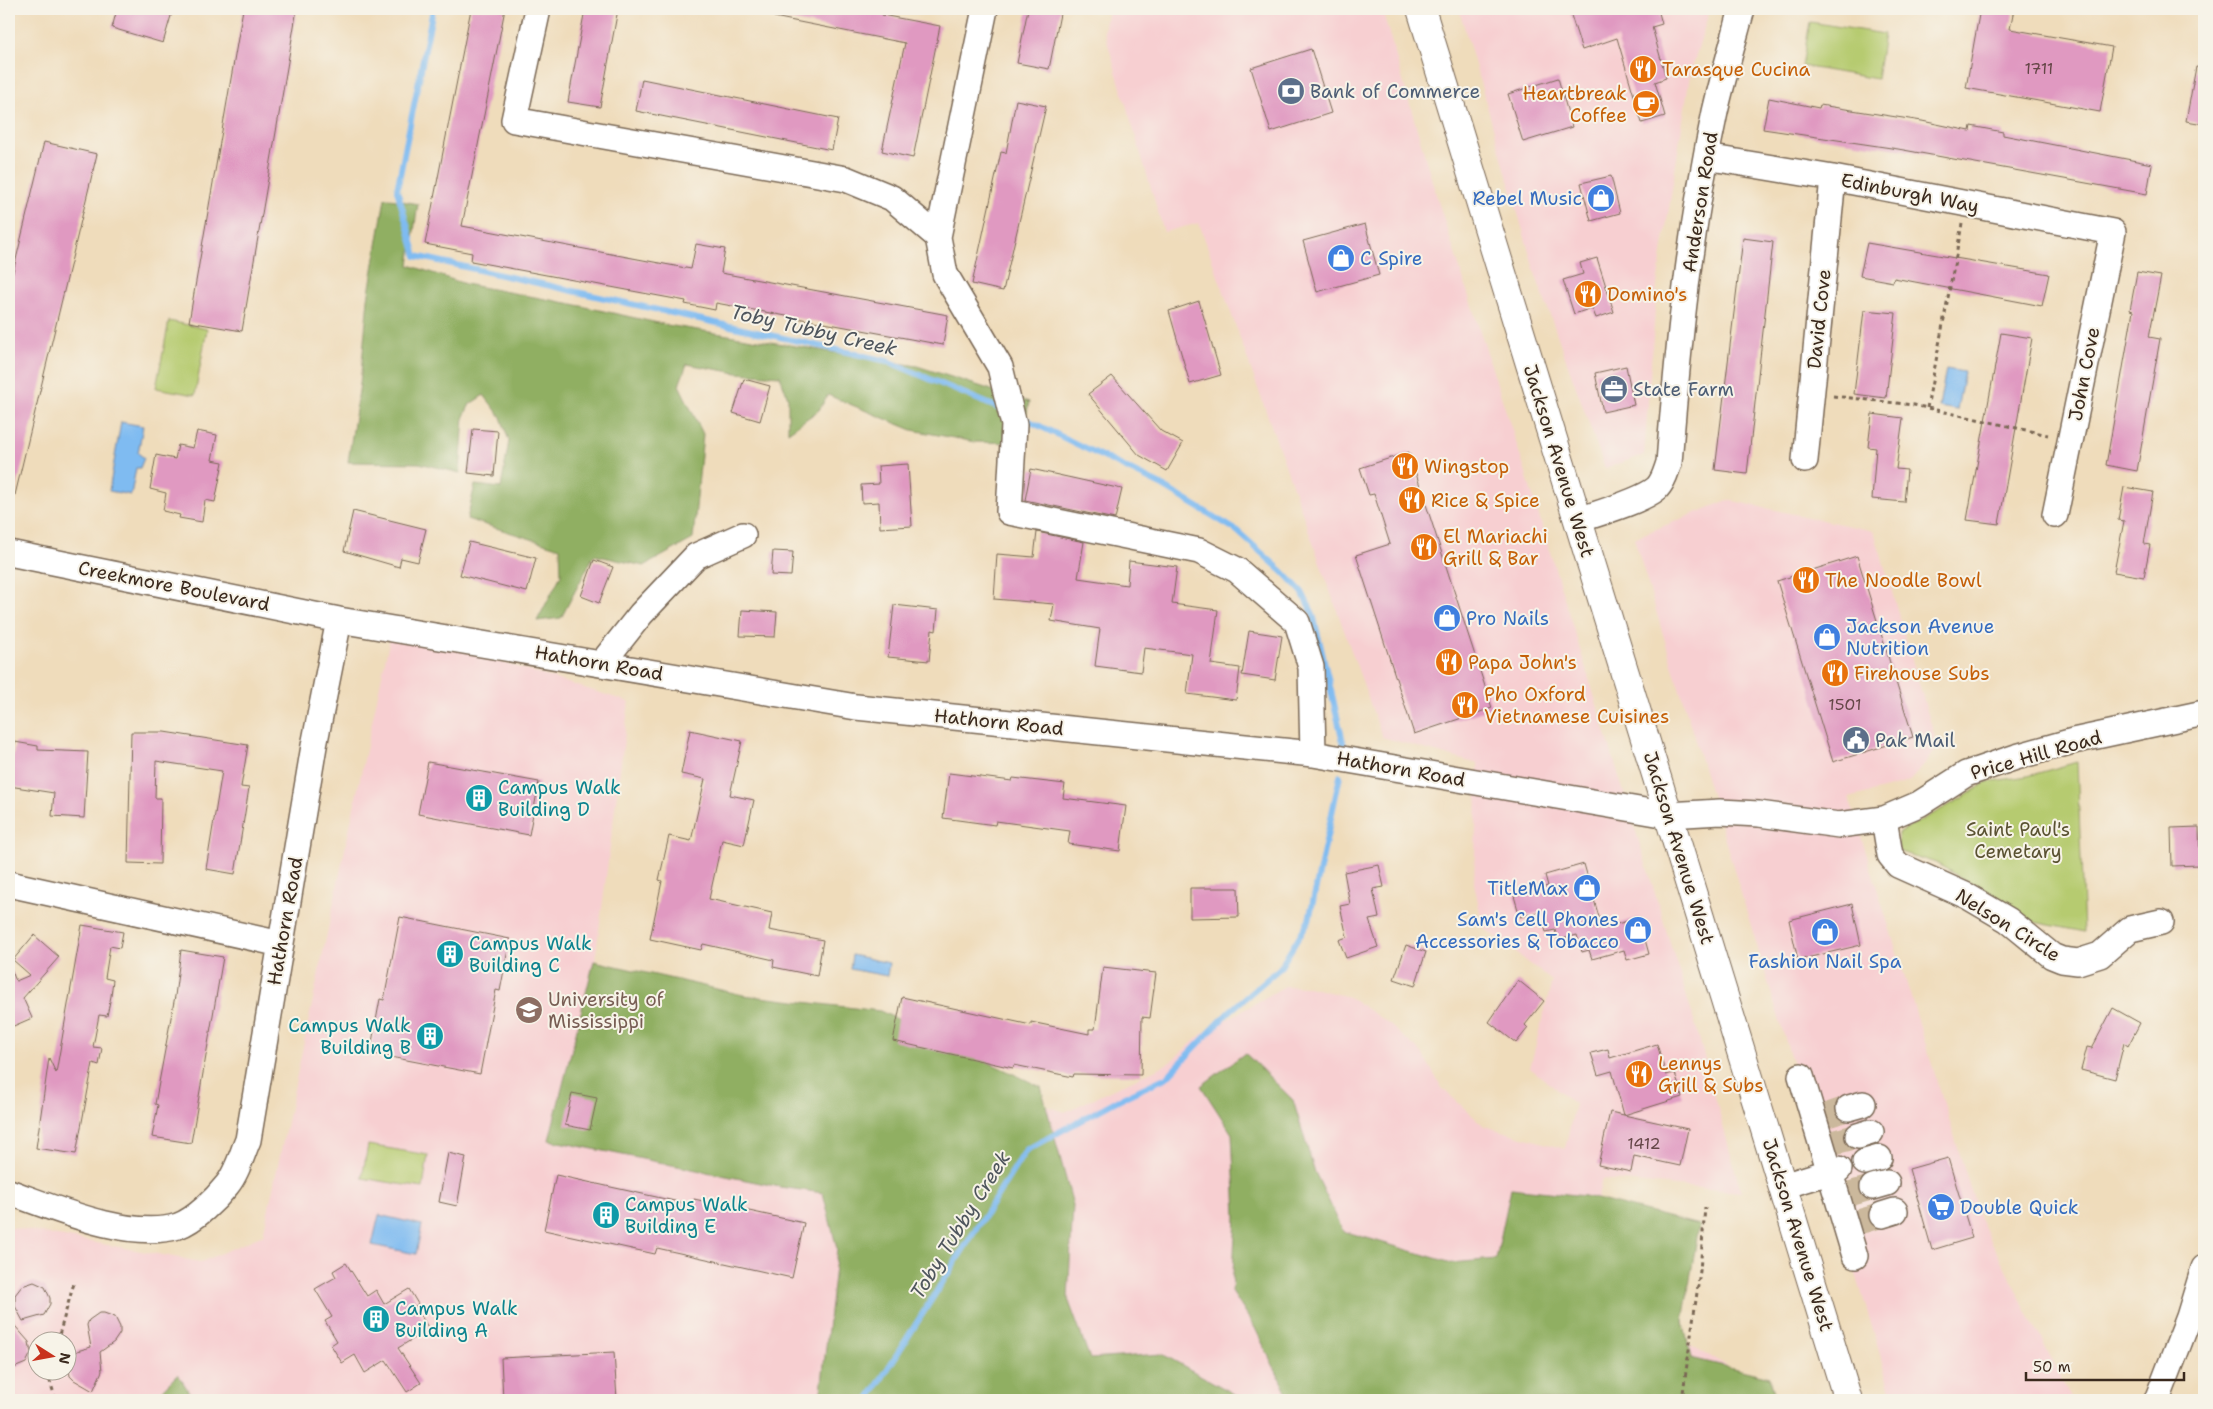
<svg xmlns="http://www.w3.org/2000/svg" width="2213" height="1409" viewBox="0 0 2213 1409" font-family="'Shantell Sans',sans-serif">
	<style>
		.built { fill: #f7cfd1; fill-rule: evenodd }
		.green { fill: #b6cb6f; stroke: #787a46 }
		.forest { fill: #90af62; stroke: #666c40 }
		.water { fill: #7fbbf1; stroke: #5d7288 }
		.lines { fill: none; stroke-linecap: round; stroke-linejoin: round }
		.stream { stroke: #7fbbf1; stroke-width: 6 }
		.building { fill: #e099c1 }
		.minor-tunnel { stroke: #cbb89c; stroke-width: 25; stroke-dasharray: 25 12; stroke-linecap: butt }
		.minor-casing { stroke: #7a6855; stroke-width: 28 }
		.major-casing { stroke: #7a6855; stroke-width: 30 }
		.path { stroke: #7a6855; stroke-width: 3; stroke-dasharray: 4 4; stroke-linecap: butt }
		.minor { stroke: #fff; stroke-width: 25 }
		.major { stroke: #fff; stroke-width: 28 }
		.labels { text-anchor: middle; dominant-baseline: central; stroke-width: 4; stroke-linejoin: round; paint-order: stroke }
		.number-label { font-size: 16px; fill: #644647 }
		.food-label { font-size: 19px; fill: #c56008; stroke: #f7f3e8; text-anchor: start }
		.service-label { font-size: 19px; fill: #4e5e75; stroke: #f7f3e8; text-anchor: start }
		.street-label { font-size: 19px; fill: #3b2a1e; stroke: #f7f3e8 }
		.shop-label { font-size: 19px; fill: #366cbe; stroke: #f7f3e8; text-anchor: start }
		.culture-label { font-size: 19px; fill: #0d838f; stroke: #f7f3e8; text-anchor: start }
		.park-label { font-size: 19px; fill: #5a5232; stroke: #f7f3e8 }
		.education-label { font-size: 19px; fill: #785e54; stroke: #f7f3e8; text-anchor: start }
		.water-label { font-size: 20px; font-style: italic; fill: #4f565d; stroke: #f7f3e8 }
	</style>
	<rect width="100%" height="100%" fill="#f7f3e8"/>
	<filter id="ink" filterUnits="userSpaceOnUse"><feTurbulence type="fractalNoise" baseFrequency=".02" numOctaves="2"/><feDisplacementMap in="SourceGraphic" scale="10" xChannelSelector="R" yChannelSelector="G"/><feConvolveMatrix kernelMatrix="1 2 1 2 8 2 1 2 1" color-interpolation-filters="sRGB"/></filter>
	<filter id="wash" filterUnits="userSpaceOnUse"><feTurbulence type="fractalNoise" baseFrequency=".0096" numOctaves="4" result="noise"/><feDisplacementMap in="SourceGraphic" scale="20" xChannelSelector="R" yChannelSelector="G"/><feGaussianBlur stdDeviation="1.12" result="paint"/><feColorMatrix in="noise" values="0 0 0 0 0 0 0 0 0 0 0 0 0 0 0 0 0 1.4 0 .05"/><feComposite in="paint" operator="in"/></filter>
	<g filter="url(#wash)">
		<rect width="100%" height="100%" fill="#efdcbb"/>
		<!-- built -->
		<path class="built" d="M1108,9H1382L1438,201L1523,464L1697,1030L1741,1192L1602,1179L1569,1324L1687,1343L1766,1388L1780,1400H9V1227L201,1262L263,1235L392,628L629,702L595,961L1065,1112L1169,1063L1202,1034L1285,986L1308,987L1349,997L1385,1021L1422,1053L1442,1088L1484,1126L1565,1149L1575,1104L1530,1068L1552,981L1483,927L1474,883L1478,764L1382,737L1199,223L1164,232L1104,31ZM38,1342H68V1372H38Z
			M1459,9H1710L1690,75L1657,285L1644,455L1605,468L1536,276Z
			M1728,500L1874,531L1938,748L1909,782L1849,798L1980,1219L2072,1400H1894L1634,538Z"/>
		<!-- green -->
		<path class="green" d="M1810,22L1884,34L1877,79L1802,66Z
			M169,321L207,329L195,395L156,388Z
			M2077,762L2084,932L2029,921L1984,891L1936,863L1898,851V833L1964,797L1986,782L2028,776Z
			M368,1145L428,1155L423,1188L362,1178Z"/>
		<!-- forest -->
		<path class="forest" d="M385,198L418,204L409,265L465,284L572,304L667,325L917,366L1029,402L1021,443L975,442L912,430L828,395L819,410L788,432V398L780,376L737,373L687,364L679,385L703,434L693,539L644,566L594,555L561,618L537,621L561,575L560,548L467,519L475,485L501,488L509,441L501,417L484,395L470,404L464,416L460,473L419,463L348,462L360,384L368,299Z
			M594,961L743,995L880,1011L1041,1087L1073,1205L1068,1299L1090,1359L1162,1354L1245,1400H820L837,1249L823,1193L780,1187L549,1140Z
			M1245,1053L1293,1100L1314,1170L1343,1231L1452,1263L1496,1259L1511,1188L1585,1196L1699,1225L1683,1321L1691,1358L1770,1377L1776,1400H1290L1255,1328L1232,1292L1236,1216L1232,1134L1201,1086Z
			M178,1374L194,1400H152Z"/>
		<!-- water -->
		<path class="water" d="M1946,369L1964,372L1957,410L1939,407Z
			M121,422L143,426L138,453L144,458L140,468H136L131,495L109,491Z
			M852,955L889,963L887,976L850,969Z
			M379,1215L422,1225L416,1254L372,1245Z"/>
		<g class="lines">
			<!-- stream -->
			<path class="stream" d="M433,9L397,190L416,256L887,361L1003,410
				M1019,416L1161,485L1236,530L1283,572L1302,592L1313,614L1344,746
				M868,1400L1026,1150L1118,1100L1167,1077L1230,1011L1280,968L1309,920L1340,776"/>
		</g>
		<g id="blocks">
			<!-- building -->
			<path class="building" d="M117,9H173L163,43L112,28Z
				M243,9H297L242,331L189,322Z
				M471,9H505L462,226L691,269L696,244L725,249L721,273L948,315L943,345L716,303L715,310L685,304L686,301L471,261L472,253L425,244Z
				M585,9H618L600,107L568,102Z
				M775,9H883L882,15L940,26L913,158L882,151L905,43L774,17Z
				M1028,9H1061L1049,69L1017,63Z
				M1569,9H1658L1662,24L1652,27L1666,78L1655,82L1665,116L1642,123L1617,38L1582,50Z
				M1980,9H2014L2010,29L2112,47L2100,112L1966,88Z
				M1311,49L1331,113L1271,132L1251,68Z
				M2196,67L2204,68V124L2186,121Z
				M1558,78L1572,127L1523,142L1508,94Z
				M642,79L838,119L832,150L636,111Z
				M1769,98L1819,108L1820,105L1922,121L1970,131L1971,126L2003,132V135L2152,164L2147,194L1898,149L1763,129Z
				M1016,100L1046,106L1003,291L972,284L1001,152L1006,153Z
				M44,142L97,154L15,495L9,494V289Z
				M1611,176L1620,213L1591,221L1581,183Z
				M1365,224L1379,275L1317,292L1303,241Z
				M1743,238L1773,242L1747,474L1715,470Z
				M1867,243L2049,274L2042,306L1894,278L1893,282L1860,276Z
				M1597,258L1614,312L1596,318L1592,308L1574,314L1563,280L1583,274L1580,263Z
				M2137,272L2161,276L2149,337L2160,339L2137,471L2106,465L2133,311L2130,310Z
				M1199,301L1221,375L1190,384L1169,311Z
				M1864,310L1896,313L1886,398L1854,394Z
				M2001,333L2032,338L1999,524L1967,520Z
				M1626,366L1634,405L1603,412L1595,373Z
				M1112,376L1161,431L1183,443L1167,471L1139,455L1088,394Z
				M744,379L770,386L760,421L733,413Z
				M1872,414L1903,418L1896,469L1907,470L1904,502L1872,499L1876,448L1868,447Z
				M473,429L498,431L494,476L468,473Z
				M197,431L217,435L212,460L223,462L215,502L205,500L202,522L179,518L180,515L163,511L166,493L150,489L156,455L175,459L178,445L193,448Z
				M1409,452L1492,708L1414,734L1356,555L1390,544L1374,494L1369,495L1360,468Z
				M908,464L912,526L880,528L879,502L862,503L861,485L879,484L878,466Z
				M1031,469L1122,489L1115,519L1025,500Z
				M2124,487L2153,492L2144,544L2150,545L2144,577L2114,572L2124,521L2118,520Z
				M353,511L426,529L418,562L401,558L399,567L344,551Z
				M1037,532L1084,542L1078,578L1127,585L1129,561L1177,567L1172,604L1218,610L1211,664L1240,668L1236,700L1187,694L1192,654L1144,648L1141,672L1095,666L1100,629L1051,621L1054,604L994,599L997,554L1034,557Z
				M469,542L536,558L527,592L460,575Z
				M773,551L793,552L791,576L771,575Z
				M1857,556L1913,737L1833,762L1777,581Z
				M594,560L613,567L599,603L581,596Z
				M894,605L938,610L936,631L932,630L929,661L888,657Z
				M742,610L777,612L775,637L740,636Z
				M1249,631L1282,636L1275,680L1242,675Z
				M690,730L742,741L730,795L754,800L744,845L722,840L709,899L772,913L769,930L823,940L817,976L773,967L774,960L703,944L701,950L650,939L662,881L659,880L669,836L691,841L705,779L681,774Z
				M131,732H164L248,745L241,787L249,788L235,874L206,869L222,771L156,761L155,798H161L160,864L128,863Z
				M15,742L38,746V750L88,752L84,818L52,816L54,793L9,786Z
				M428,762L539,782L529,835L418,814Z
				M949,773L1012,781L1013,778L1065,784L1063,798L1126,806L1120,851L1068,844L1070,831L996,821L995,825L943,818Z
				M2199,827L2200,865L2172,866L2171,828Z
				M1584,864L1602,928L1639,918L1649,954L1627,960L1624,950L1592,959L1589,950L1582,952L1577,935L1558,940L1555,930L1546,932L1540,912L1520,917L1514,896L1548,886L1545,875Z
				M1379,865L1384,887L1373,889L1379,918L1369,920L1378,947L1346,958L1339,940L1347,937L1340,906L1350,904L1344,872Z
				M1190,888H1238L1239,917L1190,918Z
				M1852,904L1861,945L1798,960L1789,920Z
				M400,917L510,939L500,991L496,990L480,1074L370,1053L380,999L384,1000Z
				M82,925L123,932L120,948L110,946L105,978L113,980L111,996L107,1016L99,1015L93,1047L102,1048L99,1065L93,1063L76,1154L36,1148L49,1058L56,1073Z
				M34,935L59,957L23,998L32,1018L9,1028V964L16,981L30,975L13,960Z
				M1406,945L1426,952L1415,986L1394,979Z
				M181,950L223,957L191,1143L152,1137L158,1105L155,1104L175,996Z
				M1103,967L1156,973L1150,1018L1142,1017L1141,1075L1074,1074L1073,1077L1014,1065L1013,1068L893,1041L902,997L1031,1025V1022L1089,1034V1029H1095Z
				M1518,980L1544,1001L1525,1025L1528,1028L1516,1043L1489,1022Z
				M2113,1008L2140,1023L2128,1046L2124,1043L2115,1079L2081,1070L2087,1047L2092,1048Z
				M1657,1044L1666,1075L1675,1073L1682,1097L1624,1115L1612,1071L1598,1075L1591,1053L1608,1049L1610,1058Z
				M572,1093L597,1098L590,1130L565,1125Z
				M1610,1112L1688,1129L1680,1166L1634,1156L1631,1172L1598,1165Z
				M448,1153L466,1157L457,1206L439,1202Z
				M1948,1158L1972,1238L1932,1250L1909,1169Z
				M556,1175L693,1205L694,1199L804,1223L792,1278L657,1248L655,1254L544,1230Z
				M346,1263L367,1296L376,1290L384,1304L409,1289L418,1304L415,1306L429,1329L398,1348L421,1383L407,1392L386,1360L365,1373L355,1355L342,1363L331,1345L337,1341L325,1321L332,1317L315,1289L336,1277L333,1271Z
				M34,1282L45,1287L50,1298V1304L44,1315L23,1321L15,1306V1295L22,1286Z
				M99,1313H104L115,1317L120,1327V1333L114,1342L100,1352L102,1371L93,1391L74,1380L70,1376L68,1365L73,1355L77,1351L91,1347L87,1325L89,1320Z
				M9,1319L29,1342L31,1353L26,1363L9,1370Z
				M614,1352L617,1400H503L501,1358Z"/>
		</g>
	</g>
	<g filter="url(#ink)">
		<use href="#blocks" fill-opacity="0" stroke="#7a6855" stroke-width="1"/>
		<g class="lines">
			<!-- minor-tunnel -->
			<path class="minor-tunnel" d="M1822,1117L1849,1108
				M1831,1143L1858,1136
				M1846,1195L1873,1187
				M1855,1223L1882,1215"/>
			<!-- minor casing -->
			<g class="minor-casing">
				<path id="minor" d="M538,9L514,120L846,179L892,198L938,237
					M985,9L938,237L945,274L1000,367L1014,425L1009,512L1199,551L1237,570L1297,622L1311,667L1313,754
					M1706,157L1833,178L2113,232L2055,515
					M1805,460L1833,178
					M1578,520C1599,513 1642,501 1657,488C1664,481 1666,471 1669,463C1678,346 1690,227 1715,112C1723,77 1733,43 1742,9
					M9,553L339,620L856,707L1313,754L1668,815L1720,812L1759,814L1839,825L1884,819L1919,804L1966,774L2016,757L2073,741L2204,713
					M602,663L641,614L696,556L743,535
					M1884,819L1890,855L1898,865L1967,896L2008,920L2052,956L2062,960L2078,962L2100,955L2130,929L2161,922
					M9,884L281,944
					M1801,1076L1855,1256
					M1849,1108L1863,1104
					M1858,1136L1871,1132
					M1865,1162L1879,1158
					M1783,1186L1839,1169
					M1873,1187L1887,1183
					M9,1192C54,1208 130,1241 178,1226C195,1220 216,1199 227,1185C237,1173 242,1154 248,1140L314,746L339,620
					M1882,1215L1895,1211
					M2157,1400L2189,1317L2204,1268"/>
			</g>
			<!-- major casing -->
			<g class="major-casing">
				<path id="major" d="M1421,9L1848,1400"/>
			</g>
			<!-- path -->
			<path class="path" d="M1833,396L1914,405L2048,435
				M1927,408L1962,224
				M57,1342L74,1283
				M47,1372L56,1400
				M1682,1400L1700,1271L1705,1207"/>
			<!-- minor -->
			<use href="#minor" class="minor"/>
			<!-- major -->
			<use href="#major" class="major"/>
		</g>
	</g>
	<!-- icons -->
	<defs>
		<g id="restaurant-disc" transform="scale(1.4375)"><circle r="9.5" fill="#e8710a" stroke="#f7f3e8"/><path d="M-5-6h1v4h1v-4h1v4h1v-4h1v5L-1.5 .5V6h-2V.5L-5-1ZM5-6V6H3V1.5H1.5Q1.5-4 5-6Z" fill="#fff"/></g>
		<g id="bank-disc" transform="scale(1.4375)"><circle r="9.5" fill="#5c6f8a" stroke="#f7f3e8"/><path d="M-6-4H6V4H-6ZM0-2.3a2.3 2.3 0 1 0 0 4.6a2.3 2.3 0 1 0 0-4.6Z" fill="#fff"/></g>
		<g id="cafe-disc" transform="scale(1.4375)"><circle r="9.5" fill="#e8710a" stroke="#f7f3e8"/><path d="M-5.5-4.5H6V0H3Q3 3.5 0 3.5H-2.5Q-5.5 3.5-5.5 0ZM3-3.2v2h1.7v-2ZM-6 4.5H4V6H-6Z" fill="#fff"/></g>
		<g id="shop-disc" transform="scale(1.4375)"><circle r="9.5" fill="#3f7fe0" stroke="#f7f3e8"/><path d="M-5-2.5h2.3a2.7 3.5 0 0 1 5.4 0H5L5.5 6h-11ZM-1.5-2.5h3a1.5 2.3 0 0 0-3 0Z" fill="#fff"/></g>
		<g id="office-disc" transform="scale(1.4375)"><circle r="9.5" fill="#5c6f8a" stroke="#f7f3e8"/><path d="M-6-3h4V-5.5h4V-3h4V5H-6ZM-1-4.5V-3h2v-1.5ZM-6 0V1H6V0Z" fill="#fff"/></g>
		<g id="civic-disc" transform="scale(1.4375)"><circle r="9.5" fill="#5c6f8a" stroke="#f7f3e8"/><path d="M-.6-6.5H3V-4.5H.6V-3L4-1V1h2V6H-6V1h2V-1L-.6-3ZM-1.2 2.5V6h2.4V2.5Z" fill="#fff"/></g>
		<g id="building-disc" transform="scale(1.4375)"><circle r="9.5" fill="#0f9aa8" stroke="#f7f3e8"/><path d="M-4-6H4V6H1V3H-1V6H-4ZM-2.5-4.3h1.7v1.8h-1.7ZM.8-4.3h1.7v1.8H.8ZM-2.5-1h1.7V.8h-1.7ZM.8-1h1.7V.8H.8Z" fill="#fff"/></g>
		<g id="university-disc" transform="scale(1.4375)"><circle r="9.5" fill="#8d6e63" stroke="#f7f3e8"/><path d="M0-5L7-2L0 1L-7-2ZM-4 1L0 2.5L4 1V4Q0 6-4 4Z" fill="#fff"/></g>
		<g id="supermarket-disc" transform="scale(1.4375)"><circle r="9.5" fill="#3f7fe0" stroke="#f7f3e8"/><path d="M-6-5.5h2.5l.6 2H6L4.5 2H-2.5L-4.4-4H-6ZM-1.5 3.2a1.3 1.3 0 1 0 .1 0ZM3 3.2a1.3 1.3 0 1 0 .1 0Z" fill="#fff"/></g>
	</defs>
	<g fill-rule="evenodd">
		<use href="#restaurant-disc" x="1643" y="69"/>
		<use href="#bank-disc" x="1291" y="91"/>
		<use href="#cafe-disc" x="1646" y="104"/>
		<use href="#shop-disc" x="1601" y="198"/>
		<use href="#shop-disc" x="1341" y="258"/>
		<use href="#restaurant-disc" x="1588" y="294"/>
		<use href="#office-disc" x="1614" y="389"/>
		<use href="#restaurant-disc" x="1405" y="466"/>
		<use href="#restaurant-disc" x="1412" y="500"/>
		<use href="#restaurant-disc" x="1424" y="547"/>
		<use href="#restaurant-disc" x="1806" y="580"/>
		<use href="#shop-disc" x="1447" y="618"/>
		<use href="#shop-disc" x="1827" y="637"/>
		<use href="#restaurant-disc" x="1449" y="662"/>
		<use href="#restaurant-disc" x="1835" y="673"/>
		<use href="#restaurant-disc" x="1465" y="705"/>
		<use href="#civic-disc" x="1856" y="740"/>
		<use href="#building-disc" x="479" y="798"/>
		<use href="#shop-disc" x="1587" y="888"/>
		<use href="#shop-disc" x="1638" y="930"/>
		<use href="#shop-disc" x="1825" y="932"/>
		<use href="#building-disc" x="450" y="954"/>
		<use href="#university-disc" x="529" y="1010"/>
		<use href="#building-disc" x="430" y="1036"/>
		<use href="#restaurant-disc" x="1639" y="1074"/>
		<use href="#supermarket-disc" x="1941" y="1207"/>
		<use href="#building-disc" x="606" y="1215"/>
		<use href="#building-disc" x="376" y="1319"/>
	</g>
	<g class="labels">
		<!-- number labels -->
		<g class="number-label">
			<text x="2039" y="68">1711</text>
			<text x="1845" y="704">1501</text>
			<text x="1644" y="1143">1412</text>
		</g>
		<!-- food labels -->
		<g class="food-label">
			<text x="1662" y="69">Tarasque Cucina</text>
			<text x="1627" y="93" text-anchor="end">Heartbreak<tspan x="1627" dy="22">Coffee</tspan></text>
			<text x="1607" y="294">Domino's</text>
			<text x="1424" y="466">Wingstop</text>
			<text x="1431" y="500">Rice &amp; Spice</text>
			<text x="1443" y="536">El Mariachi<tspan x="1443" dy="22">Grill &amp; Bar</tspan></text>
			<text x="1825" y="580">The Noodle Bowl</text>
			<text x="1468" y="662">Papa John's</text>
			<text x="1854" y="673">Firehouse Subs</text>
			<text x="1484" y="694">Pho Oxford<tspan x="1484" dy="22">Vietnamese Cuisines</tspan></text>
			<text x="1658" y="1063">Lennys<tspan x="1658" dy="22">Grill &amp; Subs</tspan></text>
		</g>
		<!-- service labels -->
		<g class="service-label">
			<text x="1310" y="91">Bank of Commerce</text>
			<text x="1633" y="389">State Farm</text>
			<text x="1875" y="740">Pak Mail</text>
		</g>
		<!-- street labels -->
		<g class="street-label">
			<text transform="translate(1910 193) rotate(11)">Edinburgh Way</text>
			<text transform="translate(1700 202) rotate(-81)">Anderson Road</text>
			<text transform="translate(1819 319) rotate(-84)">David Cove</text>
			<text transform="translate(2084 374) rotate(-79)">John Cove</text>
			<text transform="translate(1559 461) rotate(73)">Jackson Avenue West</text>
			<text transform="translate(174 586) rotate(11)">Creekmore Boulevard</text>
			<text transform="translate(599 663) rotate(10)">Hathorn Road</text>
			<text transform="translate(999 722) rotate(6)">Hathorn Road</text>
			<text transform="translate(2036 755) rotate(-16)">Price Hill Road</text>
			<text transform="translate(1401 769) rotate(10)">Hathorn Road</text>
			<text transform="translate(1679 848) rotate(73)">Jackson Avenue West</text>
			<text transform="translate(285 921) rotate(-80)">Hathorn Road</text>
			<text transform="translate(2008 925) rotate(32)">Nelson Circle</text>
			<text transform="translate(1798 1235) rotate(73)">Jackson Avenue West</text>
		</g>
		<!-- shop labels -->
		<g class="shop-label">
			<text x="1582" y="198" text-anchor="end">Rebel Music</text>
			<text x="1360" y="258">C Spire</text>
			<text x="1466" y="618">Pro Nails</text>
			<text x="1846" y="626">Jackson Avenue<tspan x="1846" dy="22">Nutrition</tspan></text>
			<text x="1568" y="888" text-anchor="end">TitleMax</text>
			<text x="1619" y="919" text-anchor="end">Sam's Cell Phones<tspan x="1619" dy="22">Accessories &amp; Tobacco</tspan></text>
			<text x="1825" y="961" text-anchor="middle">Fashion Nail Spa</text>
			<text x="1960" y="1207">Double Quick</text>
		</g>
		<!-- culture labels -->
		<g class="culture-label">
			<text x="498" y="787">Campus Walk<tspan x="498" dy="22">Building D</tspan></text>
			<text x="469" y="943">Campus Walk<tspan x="469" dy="22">Building C</tspan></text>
			<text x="411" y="1025" text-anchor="end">Campus Walk<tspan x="411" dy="22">Building B</tspan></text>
			<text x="625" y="1204">Campus Walk<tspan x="625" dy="22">Building E</tspan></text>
			<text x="395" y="1308">Campus Walk<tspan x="395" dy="22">Building A</tspan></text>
		</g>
		<!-- park labels -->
		<g class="park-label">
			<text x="2018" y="829">Saint Paul's<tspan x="2018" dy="22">Cemetary</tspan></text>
		</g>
		<!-- education labels -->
		<g class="education-label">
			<text x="548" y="999">University of<tspan x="548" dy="22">Mississippi</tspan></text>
		</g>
		<!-- water labels -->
		<g class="water-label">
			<text transform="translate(814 330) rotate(13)">Toby Tubby Creek</text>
			<text transform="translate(960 1225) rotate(-58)">Toby Tubby Creek</text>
		</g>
	</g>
	<!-- margin -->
	<rect width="2213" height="1409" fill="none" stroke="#f7f3e8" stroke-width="30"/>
	<!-- north arrow -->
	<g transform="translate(52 1356) rotate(101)"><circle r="24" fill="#f7f3e8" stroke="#aca397"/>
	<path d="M0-4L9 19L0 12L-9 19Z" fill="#c8321e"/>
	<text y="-8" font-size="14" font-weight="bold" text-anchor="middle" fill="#3b2a1e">N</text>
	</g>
	<!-- scale -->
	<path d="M2026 1372v8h158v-8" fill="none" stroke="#3b2a1e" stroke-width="2.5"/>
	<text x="2033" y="1372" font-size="15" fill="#3b2a1e" stroke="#f7f3e8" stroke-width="4" paint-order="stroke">50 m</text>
</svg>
